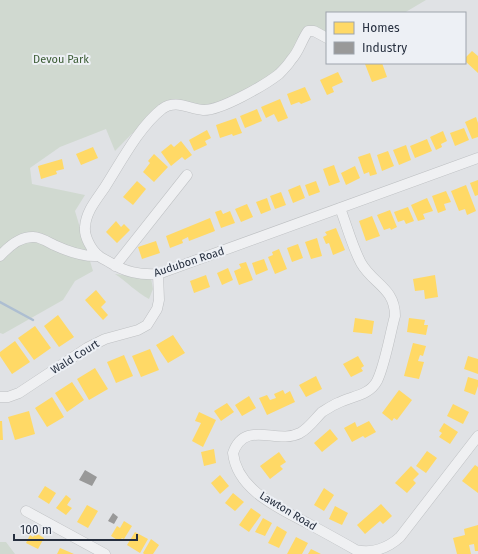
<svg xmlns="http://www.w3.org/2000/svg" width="478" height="554" viewBox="0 0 478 554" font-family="'Fira Sans',sans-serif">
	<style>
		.green { fill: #d0d9d0 }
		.homes { fill: #ffd966 }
		.industry { fill: #999 }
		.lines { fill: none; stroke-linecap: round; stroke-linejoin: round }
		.stream { stroke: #adbed1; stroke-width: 2.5 }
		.minor-casing { stroke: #bec0c3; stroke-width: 11 }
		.minor { stroke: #eff0f2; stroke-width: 10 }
		.labels { text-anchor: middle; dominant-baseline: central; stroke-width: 4; stroke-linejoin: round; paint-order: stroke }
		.park-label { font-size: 11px; fill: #3a5b33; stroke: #edf0f5 }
		.street-label { font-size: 11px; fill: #262f3f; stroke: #edf0f5 }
	</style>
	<rect width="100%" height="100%" fill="#e0e2e5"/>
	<!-- green -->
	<path class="green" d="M0,0H426L404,13H327V38L314,31L280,73L218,107L159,106L115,151L106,129L60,147L30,168L32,184L85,195L75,211L93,271L75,281L63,300L3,334L0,333Z
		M115,274L151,278L153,289L149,299C136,292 127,282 115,274Z
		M0,542H6L15,554H0Z"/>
	<!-- homes -->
	<path class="homes" d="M472,51L478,56V73L465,61V58Z
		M367,63H382L387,77L372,82L365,64Z
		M338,72L343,82L332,87L334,92L327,95L320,80Z
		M305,87L311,100L301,104L299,102L291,105L287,94Z
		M280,99L288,118L278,122L274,114L266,118L261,107Z
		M257,109L262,121L245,128L240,116Z
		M476,117L478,123V137L472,139L465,122Z
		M236,118L242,133L233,136L232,134L220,138L216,125Z
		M464,128L469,140L455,146L450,133Z
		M207,130L211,138L205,141L207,145L194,151L189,140Z
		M443,131L447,141L441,144L442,147L436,150L430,137Z
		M427,139L432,151L415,158L410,146Z
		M181,141L192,155L185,160L182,157L171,166L161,152L171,144L174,147Z
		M406,145L411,160L399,165L393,150Z
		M93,147L98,158L81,165L76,154Z
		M388,151L394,166L382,171L377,155Z
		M370,153L377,174L370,176L369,172L364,174L358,157Z
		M154,154L168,167L154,182L143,172L150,163L148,161Z
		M62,159L64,169L56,171L57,174L41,179L38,166Z
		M334,165L340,182L329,186L323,169Z
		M355,166L360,178L346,185L341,173Z
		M478,180V195L475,196L470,183Z
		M137,181L146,189L133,205L123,197Z
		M316,181L320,192L309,196L305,185Z
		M300,185L305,198L293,203L288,190Z
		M466,185L476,211L467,215L465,209L459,211L451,191Z
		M446,191L451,202L444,204L446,210L438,213L432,196Z
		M281,192L286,205L275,209L270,196Z
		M267,198L271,210L261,214L256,202Z
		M427,198L433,211L423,214L425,219L418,221L411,205Z
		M247,204L253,217L241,222L235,209Z
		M408,207L414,221L406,224L404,220L398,222L394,212Z
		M221,210L223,214L230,211L235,223L221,228L215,212Z
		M390,210L397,227L391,230L390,228L384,230L377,215Z
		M372,216L380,236L366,241L359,221Z
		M210,218L215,231L189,241L188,237L182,240L183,243L170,248L166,236Z
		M116,221L121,227L124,224L130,230L117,243L106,232Z
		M336,228L345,250L333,255L329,243L326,244L323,237L327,235L325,232Z
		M317,238L322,256L311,259L305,242Z
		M156,241L160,253L142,259L138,247Z
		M298,244L303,258L292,262L287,248Z
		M279,249L287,269L275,274L268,257L273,255L272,252Z
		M264,259L268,270L256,275L252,263Z
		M246,262L253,280L239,285L234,271L241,268L239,264Z
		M228,268L233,280L222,285L217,273Z
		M206,275L210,287L194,293L190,281Z
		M435,275L438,297L425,299L424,290L415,291L413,279Z
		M96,290L106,302L101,307L108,315L103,320L85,300Z
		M58,315L74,337L59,347L44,326Z
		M355,318L374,321L372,334L353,332Z
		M409,318L425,320L424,325H428L426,335L407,332Z
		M35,326L51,348L34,360L18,338Z
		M173,335L185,353L168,363L156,345Z
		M15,341L30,362L12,374L0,356V352Z
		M413,343L426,346L423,356L420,355L418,361L424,362L419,379L404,376Z
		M150,349L159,370L141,377L132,356Z
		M124,355L133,376L116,383L107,362Z
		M358,356L364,366L361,368L363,371L351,377L343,364Z
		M468,356L478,359V374L464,369Z
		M95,368L108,389L89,400L77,379Z
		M316,376L322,389L306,397L299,385Z
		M468,377L478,380V386L475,395L464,391Z
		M72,382L84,400L67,412L55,393Z
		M283,390L285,394L290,391L295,402L267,415L259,398L267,395L270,400L276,398L274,394Z
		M399,390L412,400L397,420L394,418L392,421L382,413Z
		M249,396L256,408L242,416L235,405Z
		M52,397L64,417L47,427L35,408Z
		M227,403L234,412L221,421L214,411Z
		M453,404L469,412L463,424L447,416Z
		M29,411L35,434L15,440L8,417Z
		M199,412L216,420L203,447L192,441L201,423L195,421Z
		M0,421H2L3,440H0Z
		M369,421L376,432L365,438L363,436L352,442L344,428L355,422L357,427Z
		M444,423L458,432L450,444L439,437L442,433L439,431Z
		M330,429L338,439L322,452L314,443Z
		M214,449L216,463L204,466L201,452Z
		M427,451L437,458L426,473L416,466Z
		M279,452L286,462L280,466L283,469L270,479L260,466Z
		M475,465L478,467V493L462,481Z
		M411,466L419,474L413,480L416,483L407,493L395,483Z
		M220,475L229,486L220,494L211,483Z
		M45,486L56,493L49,504L38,497Z
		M324,488L334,495L324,511L314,505Z
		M233,493L244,502L235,511L225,503Z
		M66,495L71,499L67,505L72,508L66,515L56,508Z
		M381,504L392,516L383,524L380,521L365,534L357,525Z
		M87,505L98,511L88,528L77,522Z
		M335,506L348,513L342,525L329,519Z
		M251,508L261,515L249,532L239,525Z
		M263,518L272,523L265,536L255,532Z
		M124,521L132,526L124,539L122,538L119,541L111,536L117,526L120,528Z
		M478,525V551H475L474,544L469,545L471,554H457L453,538L465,535L464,529Z
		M277,526L287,532L279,548L268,543Z
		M135,532L148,539L140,553L127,545Z
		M36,533L44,538L38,549L26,543L30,535L33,537Z
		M296,537L308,543L302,554H287Z
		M151,539L159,545L153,554H144L143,553Z
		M60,548L74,554H57Z
		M311,549L321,554H308Z"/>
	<!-- industry -->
	<path class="industry" d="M85,470L97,477L92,486L79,480Z
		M113,513L118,517L114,524L108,521Z"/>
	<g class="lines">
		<!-- stream -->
		<path class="stream" d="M0,302L33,320"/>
		<!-- minor casing -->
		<g class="minor-casing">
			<path id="minor" d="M327,38L314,31H308C301,41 299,52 291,60C288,65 283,70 279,74C265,85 220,111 203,110C189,109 176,99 162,109C139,127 121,162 105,187C97,199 86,211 85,227C84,236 91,250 99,256C101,258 106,260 109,262C125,272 139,275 158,274L478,158
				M340,208C347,226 352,246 361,263C373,284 395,288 395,316C390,334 385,365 377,381C369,396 351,396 338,403C333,405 327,409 322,412C315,419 309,428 300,433C277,445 245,419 233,453C237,490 279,508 307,523C324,532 340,541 356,550C372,554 388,548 400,537L478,436
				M0,256C8,247 21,236 34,237C40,237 48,242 54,245C67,251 83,257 98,256
				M115,266L187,175
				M0,397H8L19,393L87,348L105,339L138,330L147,325L157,309L159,300L158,274
				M26,511L105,554"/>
		</g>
		<!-- minor -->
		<use href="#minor" class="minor"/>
	</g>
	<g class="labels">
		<!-- park labels -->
		<g class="park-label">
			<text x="61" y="59">Devou Park</text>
		</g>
		<!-- street labels -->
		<g class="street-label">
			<text transform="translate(189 262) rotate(-18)">Audubon Road</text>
			<text transform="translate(75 357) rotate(-32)">Wald Court</text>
			<text transform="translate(288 511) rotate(31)">Lawton Road</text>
		</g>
	</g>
	<!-- legend -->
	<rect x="326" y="12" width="140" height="52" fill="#edf0f5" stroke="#9da3ac"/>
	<rect x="334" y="22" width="20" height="12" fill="#ffd966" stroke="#9da3ac"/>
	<text x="362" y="32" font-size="12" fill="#262f3f">Homes</text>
	<rect x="334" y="42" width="20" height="12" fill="#999999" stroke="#9da3ac"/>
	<text x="362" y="52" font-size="12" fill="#262f3f">Industry</text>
	<!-- scale -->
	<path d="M14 534v6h123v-6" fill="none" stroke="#262f3f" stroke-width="2"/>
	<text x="20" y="534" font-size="12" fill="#262f3f" stroke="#edf0f5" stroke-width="3" paint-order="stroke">100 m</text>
</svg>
